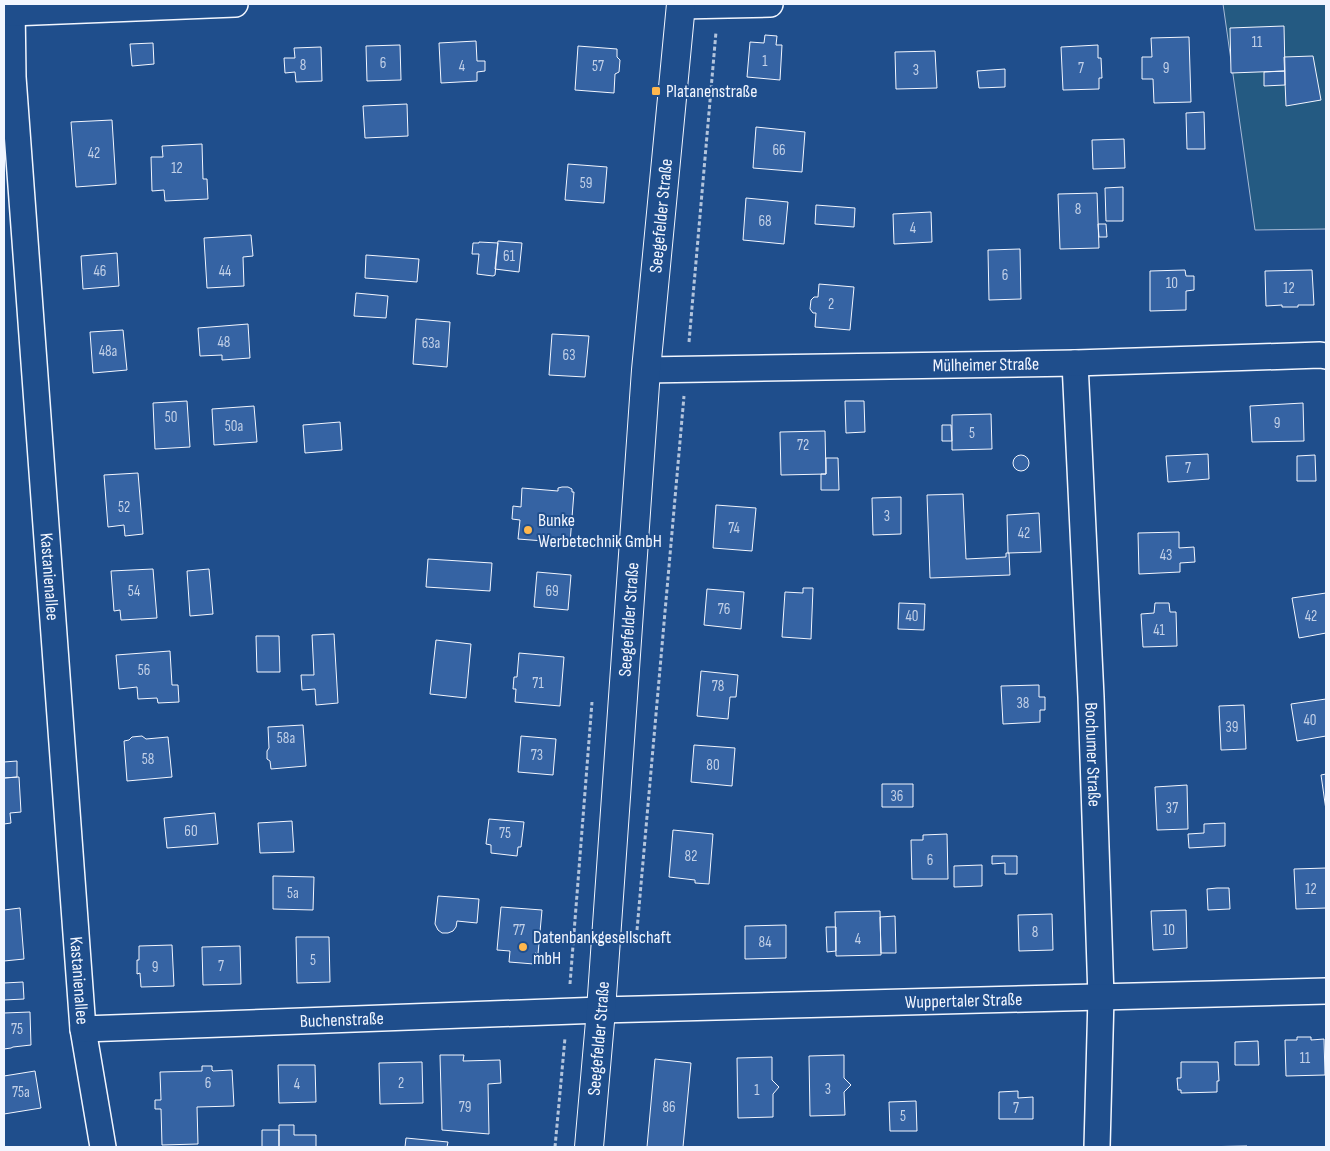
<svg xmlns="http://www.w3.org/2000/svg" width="1330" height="1151" viewBox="0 0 1330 1151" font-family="'Sofia Sans Condensed',sans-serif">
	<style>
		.green { fill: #245a82; stroke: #a8bbd7 }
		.building { fill: #3563a3; stroke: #f2f6ff }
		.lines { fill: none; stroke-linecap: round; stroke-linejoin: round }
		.minor-casing { stroke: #f2f6ff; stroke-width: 28 }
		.tertiary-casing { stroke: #f2f6ff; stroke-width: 30 }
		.path { stroke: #b3c4dc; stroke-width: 3; stroke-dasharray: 4 2.5; stroke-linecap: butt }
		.minor { stroke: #1f4e8c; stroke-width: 25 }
		.tertiary { stroke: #1f4e8c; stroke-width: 28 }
		.poi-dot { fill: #ffb74d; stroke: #1f4e8c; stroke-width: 2 }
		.labels { text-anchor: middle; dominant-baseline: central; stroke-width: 4; stroke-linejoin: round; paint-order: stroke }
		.number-label { font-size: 15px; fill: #c3d1e8 }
		.poi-label { font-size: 18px; fill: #f2f6ff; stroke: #1f4e8c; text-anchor: start }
		.street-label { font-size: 18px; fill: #f2f6ff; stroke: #1f4e8c }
	</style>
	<rect width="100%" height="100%" fill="#1f4e8c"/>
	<!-- green -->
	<path class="green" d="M1223,4H1326V229L1255,230Z"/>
	<!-- building -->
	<path class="building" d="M1284,26L1285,71L1231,73L1230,28Z
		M765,35L777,36L776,45H782L780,80L747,77L750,42L764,43Z
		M1189,37L1191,102L1154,103L1153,79H1142V57H1152L1151,38Z
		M476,41L477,61H485V71L477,72V81L441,83L439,43Z
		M153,43L154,64L132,66L130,44Z
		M400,45L401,80L367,81L366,46Z
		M1098,45V58H1101L1102,78H1099V89L1063,90L1061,47Z
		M578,46L617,49V57L620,60L619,72L615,74L614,93L575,90Z
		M321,47L322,81L296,82L295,72L285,73L284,58H295L294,48Z
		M935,51L937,88L896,89L895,52Z
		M1313,56L1321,100L1286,106L1284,57Z
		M1005,69V87L979,88L977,71Z
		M1285,71V85L1264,86V72Z
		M407,104L408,136L365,138L363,106Z
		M1204,112L1205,149H1187L1186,113Z
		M112,120L116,184L76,187L71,122Z
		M756,127L805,132L802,172L753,168Z
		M1124,139L1125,168L1093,169L1092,140Z
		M202,144L203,179H207L208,199L165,201L164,190L152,191L151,157H163L162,146Z
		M568,164L607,167L604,203L565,200Z
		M1123,187V221H1106L1105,188Z
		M1097,193L1099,248L1060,249L1058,194Z
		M746,198L788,202L784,244L743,240Z
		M816,205L855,208L854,227L815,224Z
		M931,212L932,242L894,244L893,214Z
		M1098,224H1106L1107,237H1099Z
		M251,235L253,256L243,257L244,286L207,288L204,238Z
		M498,241L522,243L519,272L495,269Z
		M479,242L498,243L495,275L493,276L477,274L479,254H472L473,243H479Z
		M1020,249L1021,299L989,300L988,250Z
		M117,253L119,286L83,289L81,256Z
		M366,255L419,259L417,282L365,278Z
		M1185,270L1186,276H1194V290L1186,291V310L1150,311V271Z
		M1312,270L1314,305H1298V307H1282V305L1266,306L1265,271Z
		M819,284L854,287L850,330L815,327L816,313H813L810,309L811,300L814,297H818Z
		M356,293L388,296L386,318L354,316Z
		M416,319L450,322L447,367L413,364Z
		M248,324L250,358L222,360V355L200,356L198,328Z
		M123,330L127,370L93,373L90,332Z
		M552,334L589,336L585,377L549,375Z
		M187,401L190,447L155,449L153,403Z
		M845,401H864L865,432L846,433Z
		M1303,403L1304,441L1252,442L1250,406Z
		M254,406L257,442L214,445L212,409Z
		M991,414L992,449L952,450V415Z
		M340,422L342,450L305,453L303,425Z
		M942,425H951L952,441H942Z
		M825,431L826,474L781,475L780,432Z
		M1208,454L1209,479L1168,482L1166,456Z
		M1315,455L1316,481H1297V456Z
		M1013 463a8 8 0 1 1 16 0a8 8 0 1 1-16 0Z
		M826,458H838L839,490H821V474H826Z
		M138,473L143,534L125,536L124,525L108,527L104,475Z
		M562,487H568L572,489V492H574L570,543L518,539L520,520L512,519L513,506L521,507L522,488L558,491V488Z
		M963,494L966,559L1006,557V553H1009L1010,575L930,578L927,495Z
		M901,497V534L873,535L872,498Z
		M716,505L756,508L752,551L713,548Z
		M1039,513L1041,552L1008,553L1007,515Z
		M1179,532V548L1194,547L1195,562L1180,563V572L1139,574L1138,533Z
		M428,559L492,563L490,591L426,587Z
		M153,569L157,618L121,620L120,610L114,611L111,571Z
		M209,569L213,614L190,616L187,571Z
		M537,572L571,575L568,610L534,607Z
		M803,588H813L811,639L782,637L785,592L803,593Z
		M707,589L744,592L741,629L704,625Z
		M1326,593V633L1299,638L1292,598Z
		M899,603L925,604L924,630L898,629Z
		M1155,603H1169L1170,612H1176L1177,646L1143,647L1141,614L1154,613Z
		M334,634L338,703L316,705L315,689L302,690L301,675H314L312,635Z
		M256,636H279L280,672H257Z
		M436,640L471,644L466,698L430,694Z
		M170,651L172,685H178L179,702L158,703L157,698L138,699L137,687L119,689L116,655Z
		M519,653L564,657L560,706L515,702L516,689H513L514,677H517Z
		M701,671L738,675L736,697H730L728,719L697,716Z
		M1039,685V697H1045V710H1040V722L1003,724L1001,686Z
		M1326,699V736L1297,741L1291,704Z
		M1244,705L1246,749L1221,750L1219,706Z
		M303,725L306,766L271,769L270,761L267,759V751L269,748L268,727Z
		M142,736L146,739L168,737L172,777L127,781L124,741L129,740L132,737Z
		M521,736L556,739L553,775L518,772Z
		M694,745L735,748L732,786L691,782Z
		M17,761V777L4,778V762Z
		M1326,774V810L1321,775Z
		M19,777L21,812L10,813L11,823L4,824V778Z
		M882,784H913V807H882Z
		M1187,785L1188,829L1157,830L1155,787Z
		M215,813L218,844L167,848L164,818Z
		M489,819L524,822L521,847H518L517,856L491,853V845L486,844Z
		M292,821L294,852L260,853L258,823Z
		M1225,823V846L1189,848L1188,834L1204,833V824Z
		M673,830L713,834L709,884L695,883V880L669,877Z
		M947,834L948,879H912L911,840H923V835Z
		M992,856H1017V874H1005V863L992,864Z
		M982,865V886L954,887V866Z
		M1326,868V908L1296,909L1294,869Z
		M273,876L314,877L313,910L273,909Z
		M1217,888H1229L1230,909L1208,910L1207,889Z
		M438,896L479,899L477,923L457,921L456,927L453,931L448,933H442L438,930L435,924Z
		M501,907L542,910L538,954L535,953L534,964L509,962L510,951L497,950Z
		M20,908L24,959L4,961V910Z
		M1186,910L1187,948L1153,950L1151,911Z
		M880,911L881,955L836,956L835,912Z
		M1052,914L1053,950L1019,951L1018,915Z
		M895,916L896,953H881L880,917Z
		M786,925V958L745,959V926Z
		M826,927H836V951L827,952Z
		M296,937H329L330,982L297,983Z
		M172,945L174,986L141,987L140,973L137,974V960H139V946Z
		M240,946L241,984L203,985L202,947Z
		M23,982L24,999L4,1000V983Z
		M30,1012L31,1045L13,1047L11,1048L4,1049V1013Z
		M1297,1037H1311V1040L1324,1039L1325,1075L1286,1076L1285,1040H1297Z
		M1258,1041L1259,1065H1235V1042Z
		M440,1055H464L463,1061L500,1060L501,1083L488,1084L489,1134L442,1130Z
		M844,1055V1078L851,1085L844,1092L845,1115L810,1116L809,1056Z
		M772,1057V1080L779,1087L773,1094V1117L738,1118L737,1058Z
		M655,1059L691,1063L683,1147H647Z
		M422,1062L423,1103L380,1104L379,1063Z
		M1181,1062H1218L1219,1081H1217V1092L1181,1093V1090H1178L1177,1078H1181Z
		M278,1065H315L316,1102L279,1103Z
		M202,1066H212V1070L213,1071L232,1070L234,1106L197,1107L198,1144L162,1145L161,1109H155V1100H161L160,1072L202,1071Z
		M35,1071L41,1108L4,1114V1076Z
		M1018,1091V1098L1033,1097V1119H999V1092Z
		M916,1101L917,1131H890L889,1102Z
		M279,1125H294V1135H316V1147H279Z
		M262,1130H279V1147H262Z
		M406,1138L448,1142L447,1147H405Z
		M1247,1146V1147H1196Z"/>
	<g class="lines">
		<!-- minor casing -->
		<g class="minor-casing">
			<g id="minor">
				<path id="s1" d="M12,4L13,77L83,1029L103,1147"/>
				<path d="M681,6L770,4"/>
				<path d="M11,13L235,4"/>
				<path id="s2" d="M1075,363L1091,697L1101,997L1097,1147"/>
				<path id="s3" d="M646,370L1075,363L1320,355L1326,356"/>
				<path id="s4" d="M83,1029L601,1010L1326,991"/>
			</g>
		</g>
		<!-- tertiary casing -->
		<g class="tertiary-casing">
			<g id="tertiary">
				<path id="s5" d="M589,1147L601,1010L646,370L681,4"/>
			</g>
		</g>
		<!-- path -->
		<path class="path" d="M689,342L716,32
			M637,930L684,396
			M570,984L592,702
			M555,1147L565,1038"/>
		<!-- minor -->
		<use href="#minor" class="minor"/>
		<!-- tertiary -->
		<use href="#tertiary" class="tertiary"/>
	</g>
	<!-- markers -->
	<g class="poi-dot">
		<rect x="651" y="86" width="10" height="10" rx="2.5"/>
		<circle cx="528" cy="530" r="5"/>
		<circle cx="523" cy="947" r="5"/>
	</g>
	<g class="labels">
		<!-- number labels -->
		<g class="number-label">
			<text x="1257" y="42">11</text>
			<text x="765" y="61">1</text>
			<text x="383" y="63">6</text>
			<text x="303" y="65">8</text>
			<text x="462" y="66">4</text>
			<text x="598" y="66">57</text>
			<text x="1081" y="68">7</text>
			<text x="1166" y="68">9</text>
			<text x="916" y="70">3</text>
			<text x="779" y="150">66</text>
			<text x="94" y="153">42</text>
			<text x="177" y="168">12</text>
			<text x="586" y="183">59</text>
			<text x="1078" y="209">8</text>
			<text x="765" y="221">68</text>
			<text x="913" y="228">4</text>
			<text x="509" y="256">61</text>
			<text x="100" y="271">46</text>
			<text x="225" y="271">44</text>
			<text x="1005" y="275">6</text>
			<text x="1172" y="283">10</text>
			<text x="1289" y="288">12</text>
			<text x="831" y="304">2</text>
			<text x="224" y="342">48</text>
			<text x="431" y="343">63a</text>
			<text x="108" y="351">48a</text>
			<text x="569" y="355">63</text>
			<text x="171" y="417">50</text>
			<text x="1277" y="423">9</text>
			<text x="234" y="426">50a</text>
			<text x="972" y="433">5</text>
			<text x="803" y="445">72</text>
			<text x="1188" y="468">7</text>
			<text x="124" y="507">52</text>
			<text x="887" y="516">3</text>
			<text x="734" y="528">74</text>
			<text x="1024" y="533">42</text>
			<text x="1166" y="555">43</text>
			<text x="134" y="591">54</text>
			<text x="552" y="591">69</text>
			<text x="724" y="609">76</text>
			<text x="912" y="616">40</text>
			<text x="1311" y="616">42</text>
			<text x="1159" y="630">41</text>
			<text x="144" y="670">56</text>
			<text x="538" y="683">71</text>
			<text x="718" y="686">78</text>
			<text x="1023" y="703">38</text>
			<text x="1310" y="720">40</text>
			<text x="1232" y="727">39</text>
			<text x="286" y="738">58a</text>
			<text x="537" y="755">73</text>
			<text x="148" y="759">58</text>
			<text x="713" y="765">80</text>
			<text x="897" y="796">36</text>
			<text x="1172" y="808">37</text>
			<text x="191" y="831">60</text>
			<text x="505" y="833">75</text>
			<text x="691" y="856">82</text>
			<text x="930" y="860">6</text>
			<text x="1311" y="889">12</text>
			<text x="293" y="893">5a</text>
			<text x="519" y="930">77</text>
			<text x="1169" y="930">10</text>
			<text x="1035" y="932">8</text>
			<text x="858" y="939">4</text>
			<text x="765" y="942">84</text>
			<text x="313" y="960">5</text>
			<text x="221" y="966">7</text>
			<text x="155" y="967">9</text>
			<text x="17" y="1029">75</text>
			<text x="1305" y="1058">11</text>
			<text x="208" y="1083">6</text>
			<text x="401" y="1083">2</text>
			<text x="297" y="1084">4</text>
			<text x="828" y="1089">3</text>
			<text x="757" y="1090">1</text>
			<text x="21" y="1092">75a</text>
			<text x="465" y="1107">79</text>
			<text x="669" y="1107">86</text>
			<text x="1016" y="1108">7</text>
			<text x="903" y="1116">5</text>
		</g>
		<!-- poi labels -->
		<g class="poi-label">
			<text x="666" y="91">Platanenstraße</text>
			<text x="538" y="520">Bunke<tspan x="538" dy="21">Werbetechnik GmbH</tspan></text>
			<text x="533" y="937">Datenbankgesellschaft<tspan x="533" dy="21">mbH</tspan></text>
		</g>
		<!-- street labels -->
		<g class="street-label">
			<text stroke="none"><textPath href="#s5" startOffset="934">Seegefelder Straße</textPath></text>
			<text stroke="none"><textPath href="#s3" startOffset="340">Mülheimer Straße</textPath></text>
			<text stroke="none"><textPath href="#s1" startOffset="574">Kastanienallee</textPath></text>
			<text stroke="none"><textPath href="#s5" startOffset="529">Seegefelder Straße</textPath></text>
			<text stroke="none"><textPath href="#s2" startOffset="392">Bochumer Straße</textPath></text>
			<text stroke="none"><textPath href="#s1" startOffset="979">Kastanienallee</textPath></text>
			<text stroke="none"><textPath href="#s4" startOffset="881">Wuppertaler Straße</textPath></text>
			<text stroke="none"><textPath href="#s4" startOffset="259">Buchenstraße</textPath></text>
			<text stroke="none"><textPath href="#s5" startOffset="109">Seegefelder Straße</textPath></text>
		</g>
	</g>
	<!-- border -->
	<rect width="1330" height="1151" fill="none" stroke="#f2f6ff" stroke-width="10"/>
</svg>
